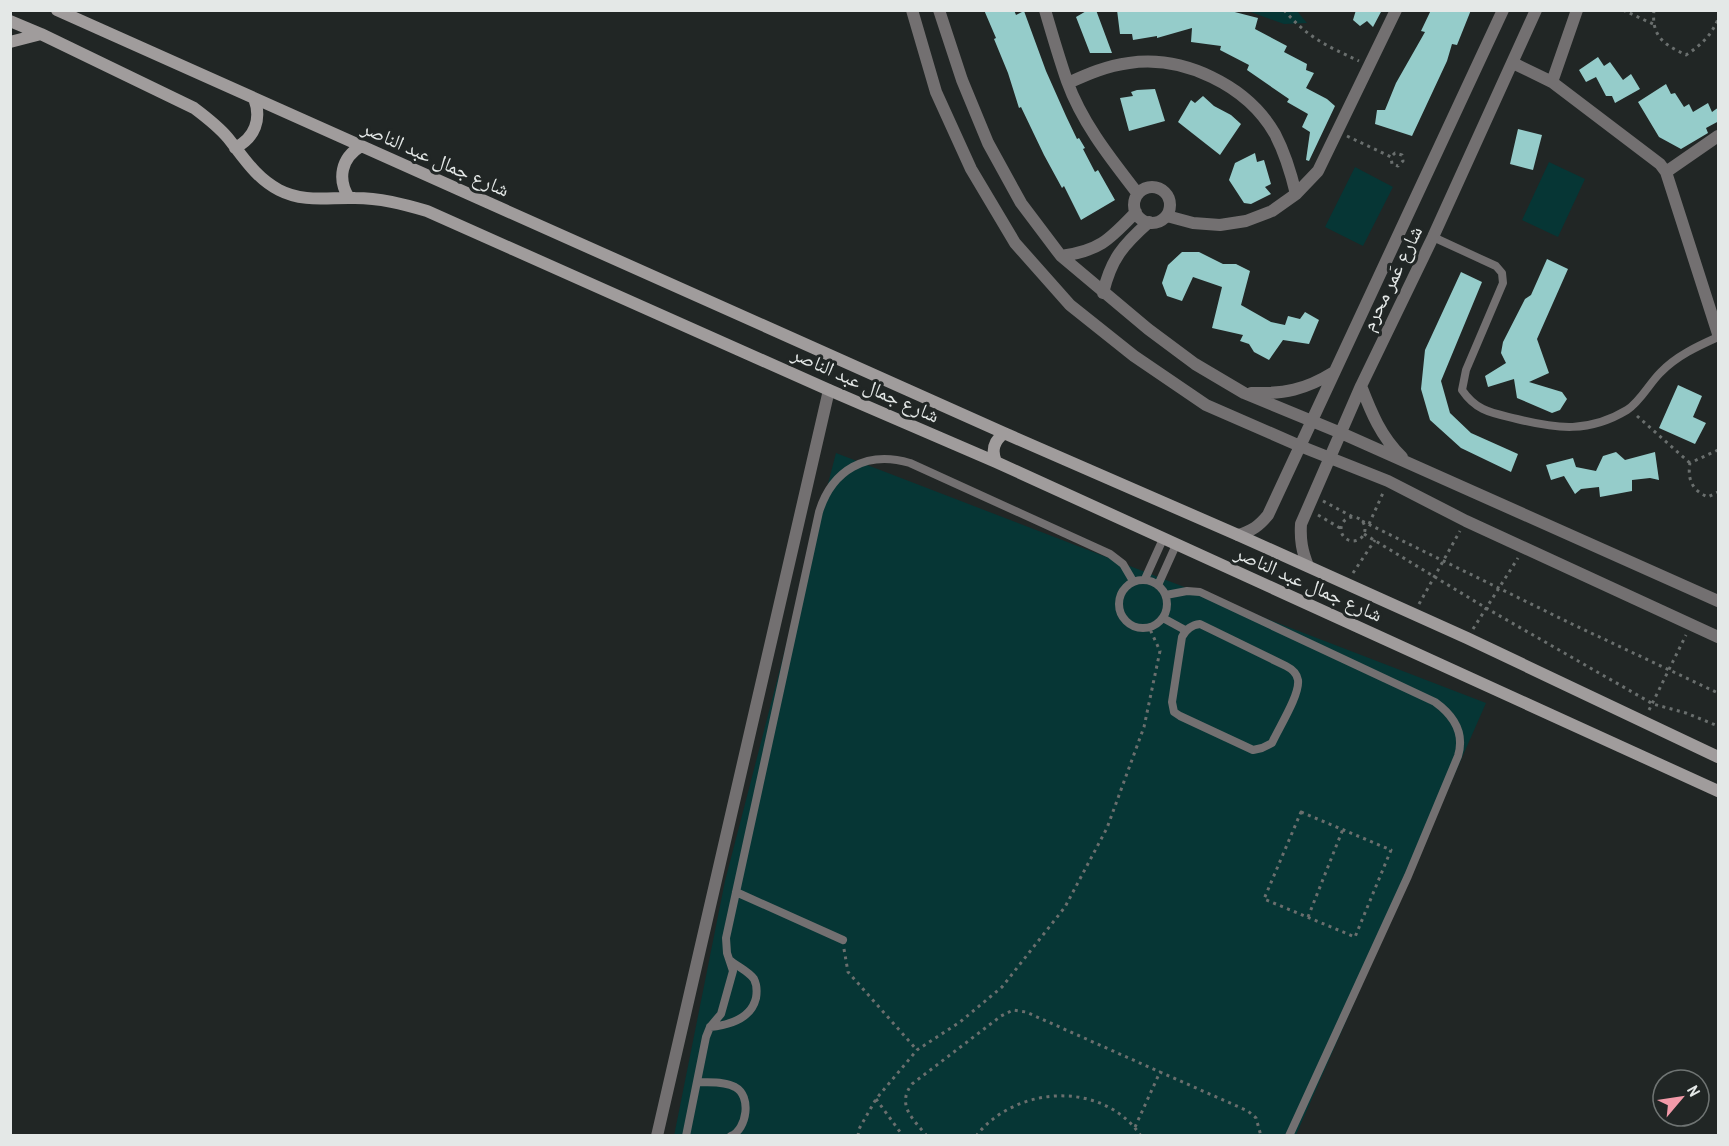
<svg xmlns="http://www.w3.org/2000/svg" width="1729" height="1146" viewBox="0 0 1729 1146" font-family="'Archivo Narrow','Noto Naskh Arabic',sans-serif">
	<style>
		.green { fill: #063635 }
		.building { fill: #95ccca }
		.lines { fill: none; stroke-linecap: round; stroke-linejoin: round }
		.path { stroke: #6a6f6e; stroke-width: 3; stroke-dasharray: 3 4.5; stroke-linecap: butt }
		.lane { stroke: #737071; stroke-width: 8 }
		.street { stroke: #737071; stroke-width: 12 }
		.secondary { stroke: #a09c9c; stroke-width: 12 }
		.labels { text-anchor: middle; dominant-baseline: central; stroke-width: 6; stroke-linejoin: round; paint-order: stroke }
		.street-label { font-size: 20px; fill: #e4e8e7; stroke: #212625 }
	</style>
	<rect width="100%" height="100%" fill="#212625"/>
	<!-- green -->
	<path class="green" d="M1248,11H1297L1307,23L1284,24Z
		M1549,162L1585,179L1558,237L1522,220Z
		M1355,167L1393,187L1363,246L1325,227Z
		M836,453L1486,703L1296,1135L674,1136L725,881Z"/>
	<!-- building -->
	<path class="building" d="M984,10H1014L1016,15L1024,11L1046,71L1066,116L1077,139L1079,138L1085,148L1083,149L1095,172L1098,170L1115,200L1081,220L1064,186L1062,188L1044,155L1021,107L1019,108L1008,73L994,39L996,38Z
		M1088,10H1096L1112,53H1090L1076,17Z
		M1117,10H1227L1258,18L1255,29L1287,46L1284,52L1307,64L1306,70L1314,73L1306,88L1327,99L1335,106L1309,161L1306,160L1310,132L1302,127L1308,114L1287,102L1289,99L1247,70L1249,65L1220,50L1221,46L1191,42L1192,28L1157,38V36L1133,40L1132,34H1120Z
		M1356,10H1382L1373,27L1367,21L1360,26L1353,20Z
		M1431,10H1471L1457,45L1452,44L1447,61L1412,136L1375,124L1377,110H1385L1396,83L1425,32L1421,31Z
		M1598,57L1604,66L1610,62L1623,80L1631,74L1640,89L1615,103L1612,96H1606L1596,77L1586,82L1579,70Z
		M1666,84L1671,94L1675,93L1684,107L1689,104L1693,112L1708,103L1712,112L1719,107V121L1706,128L1708,133L1681,149L1659,137L1638,102Z
		M1155,89L1165,121L1129,131L1120,98L1133,96L1131,92L1137,90Z
		M1203,96L1214,106L1231,115L1241,124L1220,155L1178,122L1191,100L1195,103Z
		M1518,129L1542,135L1533,170L1510,164Z
		M1255,153L1257,162L1264,160L1271,184L1265,187L1271,194L1251,204L1244,203L1229,180L1235,163Z
		M1182,252H1199L1223,264H1236L1250,271L1241,305L1271,322L1285,325L1288,316L1300,319L1305,312L1319,320L1309,344L1283,340L1269,360L1254,352L1249,344L1240,341L1243,335L1212,328L1222,287L1193,277L1182,301L1167,296L1162,283L1168,265Z
		M1547,259L1568,269L1537,339L1549,373L1529,382L1562,392L1567,399L1560,410L1552,413L1517,398L1514,379L1488,387L1485,376L1506,363L1501,353L1503,342L1525,299L1531,295Z
		M1461,272L1482,282L1441,381L1450,413L1471,433L1518,454L1511,472L1461,448L1430,420L1421,389L1425,350Z
		M1678,385L1702,396L1693,417L1706,423L1695,444L1659,428Z
		M1616,452L1625,460L1655,452L1659,480L1650,478L1632,480V491L1600,497L1599,487L1581,489L1575,494L1564,476L1551,480L1546,465L1573,458L1576,467L1596,471L1603,456Z"/>
	<g class="lines">
		<!-- path -->
		<path class="path" d="M1284,10C1308,38 1327,46 1359,61
			M1623,10L1653,24
			M1654,10C1651,37 1665,45 1686,55C1701,45 1711,36 1718,19
			M1347,136L1391,157L1392,164L1398,166L1403,161L1402,155L1395,153L1391,157
			M1637,416L1690,463
			M1718,450L1690,463C1687,480 1693,491 1708,497L1718,492
			M1323,501L1353,517
			M1318,515L1340,528
			M1341 529a12 12 0 1 1 24 0a12 12 0 1 1-24 0Z
			M1362,521L1572,624L1718,693
			M1369,524L1383,493
			M1364,534L1486,608L1653,704L1686,713L1718,726
			M1353,573L1375,540
			M1419,604L1460,531
			M1473,629L1518,558
			M1649,710L1686,635
			M1301,812L1391,850L1355,937L1264,899Z
			M1308,917L1343,829
			M844,949L848,972L917,1050
			M876,1099L903,1136
			M1135,1127L1160,1072L1248,1111L1256,1118L1261,1136
			M858,1136L859,1129L876,1099L917,1050L960,1022L1002,987L1065,907L1107,828L1144,727L1160,651L1149,627
			M927,1136C913,1119 896,1105 912,1084L1001,1016L1013,1010L1026,1012L1160,1072
			M976,1136C1016,1085 1103,1080 1141,1136"/>
		<!-- lane -->
		<path class="lane" d="M1433,237L1496,266L1502,273L1503,283L1466,370L1462,390C1477,412 1493,413 1517,419C1557,429 1589,433 1627,410C1640,402 1649,384 1660,373C1676,356 1698,346 1718,337
			M1145,579L1163,539
			M1119 604a24 24 0 1 1 48 0a24 24 0 1 1-48 0Z
			M1158,585L1176,545
			M1166,595L1187,591L1200,592L1435,702C1453,715 1465,733 1458,756L1408,876L1289,1136
			M1163,618L1185,630
			M1200,624L1286,666C1292,669 1297,673 1298,680C1300,695 1278,729 1272,743L1262,748L1253,750L1180,716L1174,712L1172,702L1182,637C1186,629 1191,625 1200,624Z
			M736,892L843,940
			M710,1027C730,1025 751,1019 756,998C757,992 757,985 754,979C748,971 738,967 731,961
			M697,1082C709,1083 725,1081 735,1087C752,1096 747,1129 731,1136
			M686,1136L706,1037L710,1027L721,1014L733,971L727,953L726,938L819,512C832,470 866,450 910,463L1110,554L1123,564L1133,581"/>
		<!-- street -->
		<path class="street" d="M912,10L936,92L971,169L1015,243L1070,305L1134,356L1206,405L1300,446L1388,481L1466,521L1718,637
			M939,10L962,80L988,143L1021,203L1061,256L1148,329L1195,364L1244,393L1341,433L1718,601
			M1045,10C1052,34 1059,58 1067,81C1082,123 1111,159 1138,194
			M1513,63L1552,82L1660,164L1666,172L1718,334
			M1552,82L1577,10
			M1068,83C1088,74 1106,66 1129,63C1183,55 1247,85 1275,134C1285,153 1291,173 1296,194
			M1666,172L1718,136
			M1134 205a18 18 0 1 1 36 0a18 18 0 1 1-36 0Z
			M1167,216L1193,223L1220,225L1246,221L1272,211L1296,194L1318,171L1396,10
			M1061,256C1100,251 1110,239 1136,212
			M1103,293C1111,259 1123,245 1149,222
			M1361,386C1371,412 1381,437 1402,457
			M1251,393C1284,394 1305,390 1334,372
			M1238,535C1252,531 1259,526 1268,515L1503,10
			M1308,566C1302,551 1300,540 1301,524L1361,386L1433,237L1536,10
			M657,1136L829,390"/>
		<!-- secondary -->
		<path class="secondary" d="M57,10L1004,433L1238,535L1467,638L1718,757
			M10,21L41,34L194,108C206,117 218,126 228,138C244,158 256,178 279,190C304,203 329,197 355,198C380,198 403,204 427,211L829,390L996,462L1718,791
			M10,42L41,34
			M235,148C255,138 262,119 254,98
			M349,198C337,179 341,158 361,146
			M996,462C991,450 994,441 1004,433"/>
	</g>
	<g class="labels">
		<!-- street labels -->
		<g class="street-label">
			<text transform="translate(436 158) rotate(24)">شارع جمال عبد الناصر</text>
			<text transform="translate(1391 278) rotate(-64)">شارع عَمر محرم</text>
			<text transform="translate(866 384) rotate(24)">شارع جمال عبد الناصر</text>
			<text transform="translate(1309 583) rotate(24)">شارع جمال عبد الناصر</text>
		</g>
	</g>
	<!-- border -->
	<rect width="1729" height="1146" fill="none" stroke="#e4e8e7" stroke-width="24"/>
	<!-- north arrow -->
	<g transform="translate(1681 1098) rotate(61)"><circle r="28" fill="#212625" stroke="#6f7473" stroke-width="1.5"/>
	<path d="M0-4.5L10 22L0 15L-10 22Z" fill="#f39aa9"/>
	<text y="-9" font-size="16" font-weight="bold" text-anchor="middle" fill="#e4e8e7">N</text>
	</g>
</svg>
